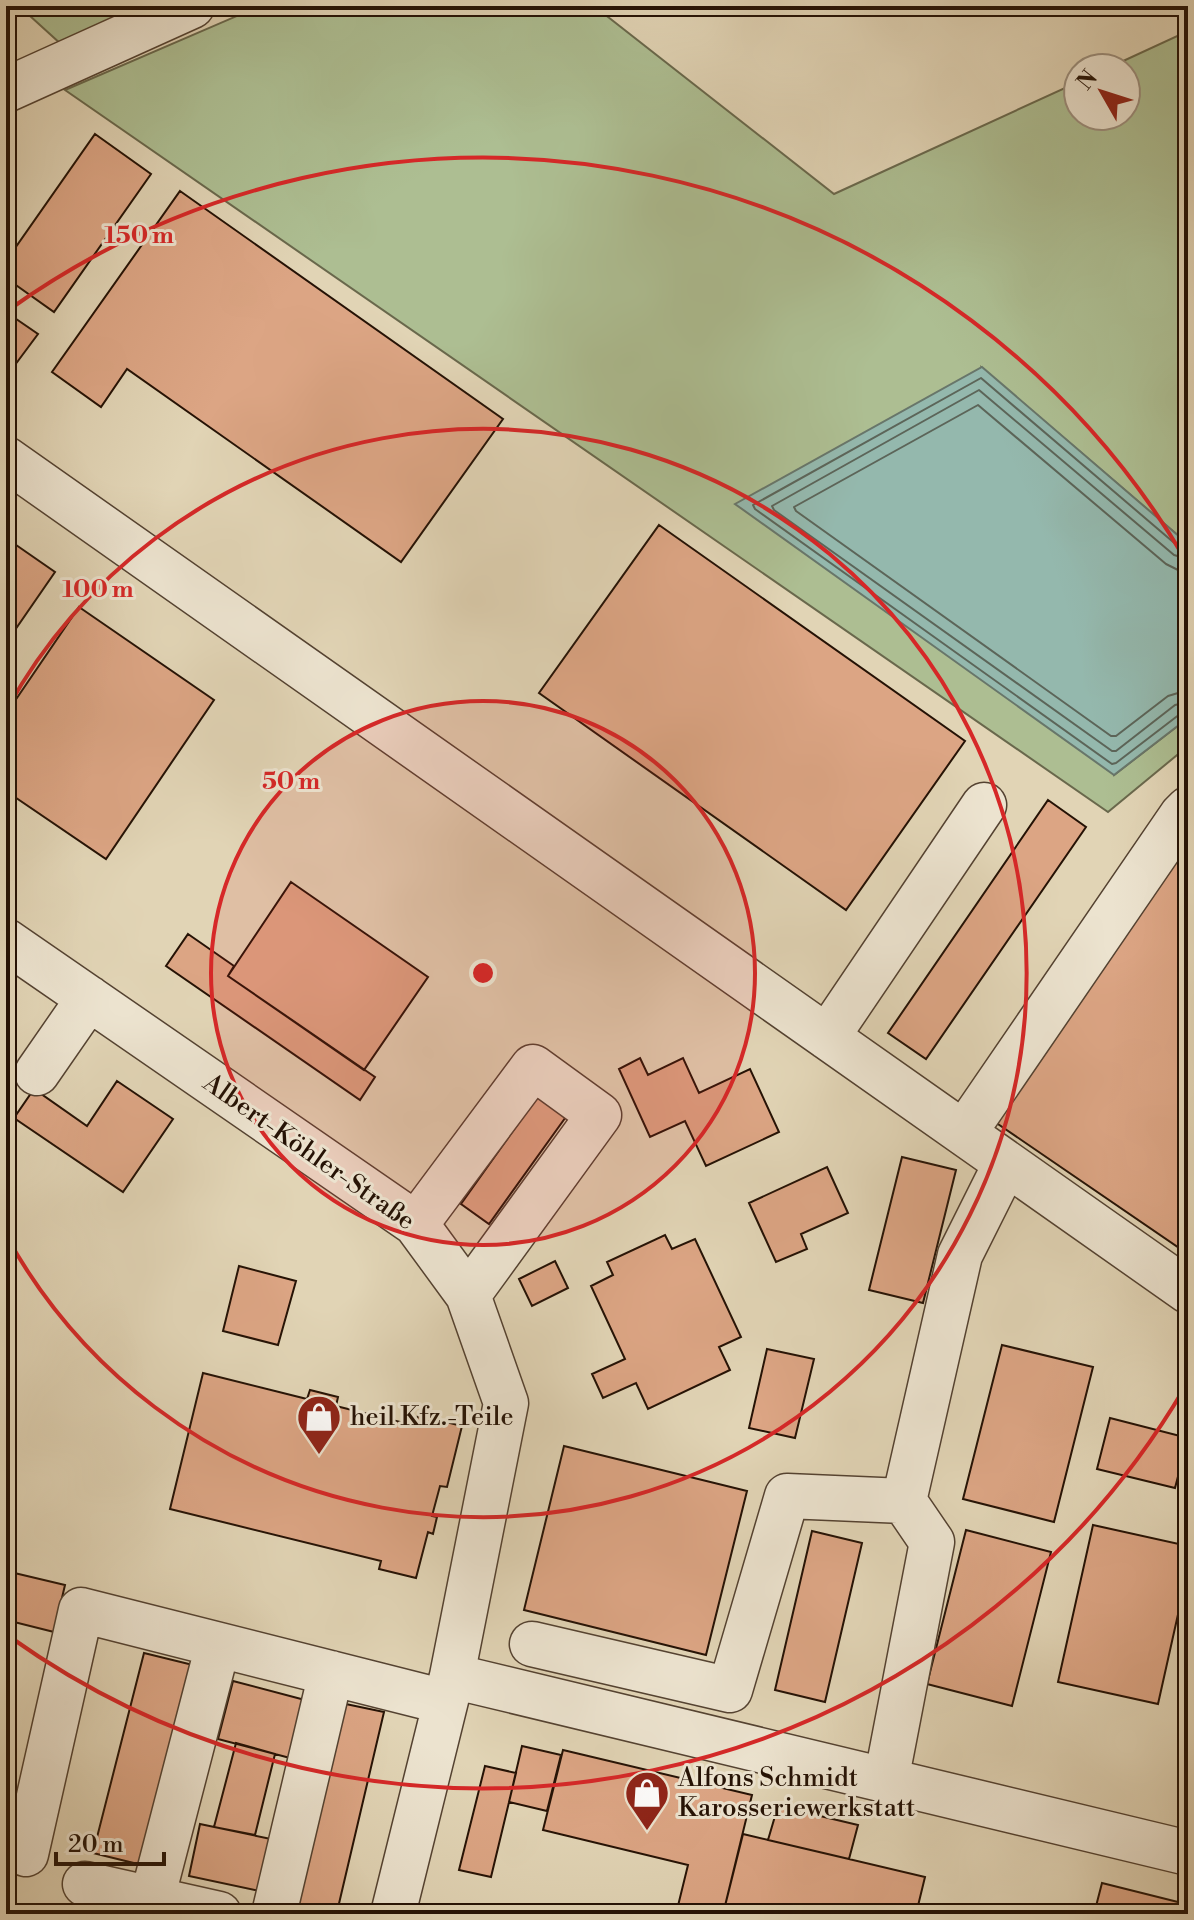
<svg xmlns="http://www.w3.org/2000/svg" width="1194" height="1920" viewBox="0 0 1194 1920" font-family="'Libre Bodoni',serif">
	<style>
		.green { fill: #adbe92; stroke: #69684c; stroke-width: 2 }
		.water { fill: #94b8ad; stroke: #68766a; stroke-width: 2 }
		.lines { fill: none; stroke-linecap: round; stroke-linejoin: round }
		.shore { stroke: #5c6559; stroke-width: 2 }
		.building { fill: #dca584; stroke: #251205; stroke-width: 2 }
		.minor-casing { stroke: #544231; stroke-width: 47 }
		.minor { stroke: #ece3cf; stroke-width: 44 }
		.ring { fill: none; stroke: #d62828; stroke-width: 4 }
		.labels { text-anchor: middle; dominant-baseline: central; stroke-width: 6; stroke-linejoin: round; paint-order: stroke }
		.street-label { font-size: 26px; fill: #251205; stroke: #ece3cf }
		.poi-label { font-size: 26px; fill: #251205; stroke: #ece3cf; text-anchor: start }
		.centre { fill: #d62828; stroke: #ece3cf; stroke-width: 4 }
		.ring-label { font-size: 24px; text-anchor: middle; font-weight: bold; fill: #d62828; stroke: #ece3cf; stroke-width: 6; stroke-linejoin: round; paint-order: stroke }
	</style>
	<rect width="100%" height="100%" fill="#e1d4b5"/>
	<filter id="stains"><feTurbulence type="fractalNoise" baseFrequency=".0025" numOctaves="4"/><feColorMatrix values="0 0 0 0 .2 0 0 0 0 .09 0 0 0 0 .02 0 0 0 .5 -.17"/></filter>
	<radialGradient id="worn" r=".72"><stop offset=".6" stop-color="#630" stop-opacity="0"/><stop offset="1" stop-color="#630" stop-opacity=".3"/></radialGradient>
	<!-- green -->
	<path class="green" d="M19,6H141L62,45Z
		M260,6H594L834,194L1078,82V116H1126V68H1108L1188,31V544L982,368L1114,775L1188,718V746L1108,812L65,90Z"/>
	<!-- water -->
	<path class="water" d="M982,367L1188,544V718L1114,775L735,504Z"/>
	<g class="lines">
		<!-- shore -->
		<path class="shore" d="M1188,549L1179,547L981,378L753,505L755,509L1112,764L1116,763L1180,714L1188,712
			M1188,559L1174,555L979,390L772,506L774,510L1112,751H1116L1175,705L1188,702
			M1188,571L1178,570L1166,564L978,405L794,507L796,511L1111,736H1116L1168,696L1188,690"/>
	</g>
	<!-- building -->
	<path class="building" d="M95,134L151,174L54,312L6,278V261Z
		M180,191L503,419L401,562L127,369L101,407L52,372Z
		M6,312L38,334L12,369L6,365Z
		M659,525L965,741L846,910L539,693Z
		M6,538L55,572L6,643Z
		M79,607L214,700L106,859L6,791V714Z
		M1048,800L1086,827L926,1059L888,1033Z
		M1188,840V1254L995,1122Z
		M291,882L428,977L364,1070L228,976Z
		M188,934L234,966L228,976L375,1077L360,1100L166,966Z
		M640,1058L648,1075L683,1058L699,1093L750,1069L779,1132L706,1166L685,1121L650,1137L619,1069Z
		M117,1081L173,1119L123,1192L14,1118L34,1089L87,1126Z
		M544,1087L573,1107L489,1224L461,1204Z
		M902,1157L956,1170L923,1303L869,1290Z
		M827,1167L848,1213L801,1234L807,1249L776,1262L749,1203Z
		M665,1235L672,1249L695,1239L741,1337L719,1347L730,1370L648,1409L636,1383L603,1398L592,1374L625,1359L591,1286L613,1275L607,1262Z
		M555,1261L568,1288L532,1306L519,1279Z
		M239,1266L296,1281L278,1345L223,1331Z
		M1002,1345L1093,1367L1054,1522L963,1499Z
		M767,1349L814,1359L795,1438L749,1428Z
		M203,1373L307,1399L310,1390L338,1397L336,1406L416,1426L418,1415L462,1426L447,1487L440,1486L432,1516L437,1517L433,1534L428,1532L416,1578L379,1569L381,1561L170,1509Z
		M1110,1418L1188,1438V1467L1181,1465L1175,1488L1097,1469Z
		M564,1446L747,1491L706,1655L524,1610Z
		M1093,1525L1188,1546V1603L1181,1601L1158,1704L1058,1682Z
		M966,1530L1051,1552L1012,1706L927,1684Z
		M812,1531L862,1543L825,1702L775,1690Z
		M6,1571L65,1585L54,1632L6,1620Z
		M144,1653L197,1666L146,1866L93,1853Z
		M233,1681L305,1700L290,1758L218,1739Z
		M341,1703L384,1712L337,1912L294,1903Z
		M236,1743L275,1754L255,1835L214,1827Z
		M522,1746L561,1755L547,1811L509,1802Z
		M563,1750L752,1795L723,1914H676L688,1865L543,1830Z
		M485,1766L516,1773L491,1877L459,1870Z
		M778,1806L858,1825L849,1859L768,1840Z
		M200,1824L271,1839L260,1891L189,1876Z
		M743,1834L925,1877L916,1914H723Z
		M1102,1883L1186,1904L1184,1914H1094Z"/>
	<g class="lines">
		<!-- minor casing -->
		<g class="minor-casing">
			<path id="minor" d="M6,90L192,6
				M6,459L1188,1291
				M6,941L416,1224L468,1295L506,1403L452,1676L393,1914
				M827,1037L984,805
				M37,1073L89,998
				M964,1133L1182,815L1188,809
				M416,1224L533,1067L599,1115L468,1295
				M532,1644L730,1690L787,1496L904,1501L960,1255L1006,1163
				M452,1676L1188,1853
				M886,1781L932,1542L904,1501
				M26,1854L81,1610L445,1702
				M85,1884L219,1914
				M152,1899L218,1645
				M274,1914L331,1673"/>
		</g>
		<!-- minor -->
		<use href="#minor" class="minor"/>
	</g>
	<!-- distance rings -->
	<circle cx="483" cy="973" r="272" fill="#d62828" fill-opacity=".12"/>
	<g class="ring">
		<circle cx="483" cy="973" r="272"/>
		<path d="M7 709A544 544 0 1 1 7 1237"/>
		<path d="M1185 1387A815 815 0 0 1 10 1637M10 309A815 815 0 0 1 1185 559"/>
	</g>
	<!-- icons -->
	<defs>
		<g id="shop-pin" transform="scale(2.3)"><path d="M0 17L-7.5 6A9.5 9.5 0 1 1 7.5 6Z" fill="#8f2418" stroke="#ece3cf"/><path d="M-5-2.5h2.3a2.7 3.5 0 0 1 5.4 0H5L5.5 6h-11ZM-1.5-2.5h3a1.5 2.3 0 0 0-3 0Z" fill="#fff"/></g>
	</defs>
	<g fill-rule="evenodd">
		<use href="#shop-pin" x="319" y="1417"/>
		<use href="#shop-pin" x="647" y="1793"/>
	</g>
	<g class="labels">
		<!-- street labels -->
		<g class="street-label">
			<text transform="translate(309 1152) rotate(35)">Albert-Köhler-Straße</text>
		</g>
		<!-- poi labels -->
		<g class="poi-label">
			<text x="350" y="1417">heil Kfz.-Teile</text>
			<text x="678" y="1778">Alfons Schmidt<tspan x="678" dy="30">Karosseriewerkstatt</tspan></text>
		</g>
	</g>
	<circle cx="483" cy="973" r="12" class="centre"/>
	<g class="ring-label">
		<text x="139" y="243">150 m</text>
		<text x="98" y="597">100 m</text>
		<text x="291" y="789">50 m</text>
	</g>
	<!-- margin -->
	<rect width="1194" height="1920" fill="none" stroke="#e1d4b5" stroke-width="32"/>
	<rect x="8" y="8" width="1178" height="1904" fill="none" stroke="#251205" stroke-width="4"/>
	<rect x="16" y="16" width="1162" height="1888" fill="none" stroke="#251205" stroke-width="2"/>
	<!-- north arrow -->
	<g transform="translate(1102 92) rotate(309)"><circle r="38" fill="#ece3cf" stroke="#9c8f7e" stroke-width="2"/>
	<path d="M0-6L14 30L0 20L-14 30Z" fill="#8f2418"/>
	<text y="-12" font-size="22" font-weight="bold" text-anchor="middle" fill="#251205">N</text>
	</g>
	<!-- scale -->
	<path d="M56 1852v12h108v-12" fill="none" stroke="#251205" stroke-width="4"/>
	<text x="68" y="1852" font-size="24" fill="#251205" stroke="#ece3cf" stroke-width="6" paint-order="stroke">20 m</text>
	<rect width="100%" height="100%" filter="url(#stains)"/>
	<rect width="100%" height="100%" fill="url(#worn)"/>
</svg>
